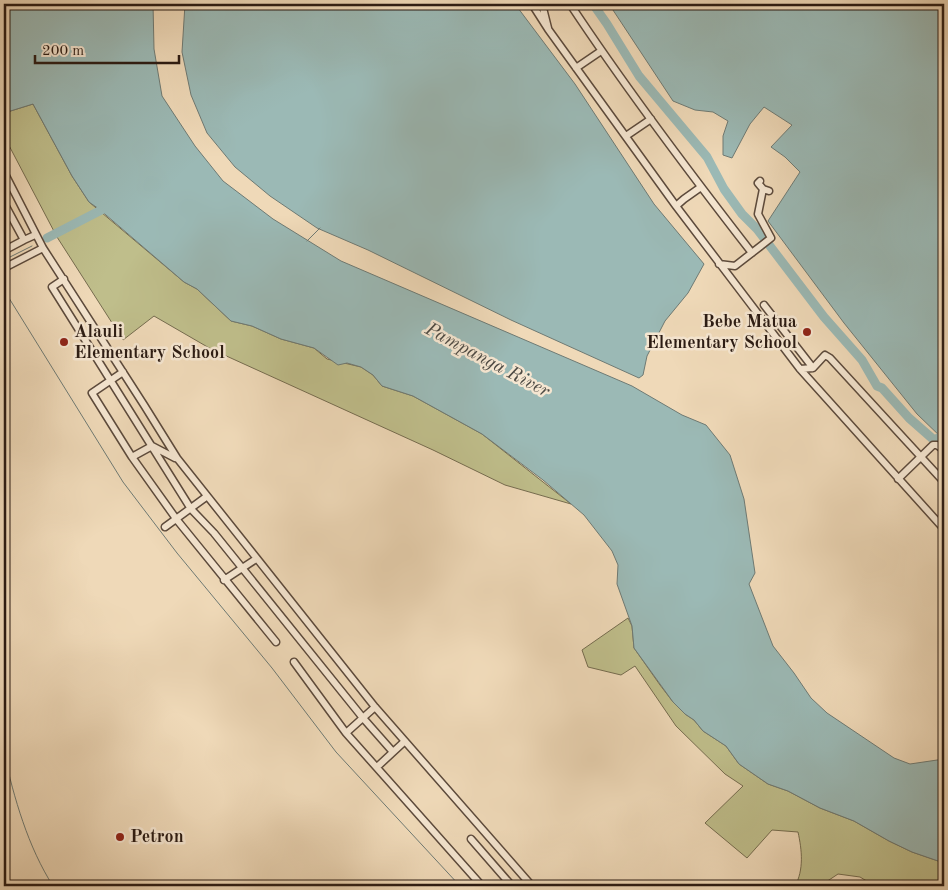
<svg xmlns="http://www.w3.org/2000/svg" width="948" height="890" viewBox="0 0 948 890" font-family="'Old Standard TT',serif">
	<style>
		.green { fill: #bfbe8b; stroke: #756c4f }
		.water { fill: #9bb9b5; stroke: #6e7a74 }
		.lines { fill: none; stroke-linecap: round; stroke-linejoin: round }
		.stream { stroke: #6e7a74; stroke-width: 1 }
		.river { stroke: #9bb9b5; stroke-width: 9 }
		.minor-casing { stroke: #5c4a3c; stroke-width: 9 }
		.minor { stroke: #f5e6d1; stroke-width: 6 }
		.poi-dot { fill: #8f2418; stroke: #f5e6d1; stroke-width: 2 }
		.labels { text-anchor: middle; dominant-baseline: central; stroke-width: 5; stroke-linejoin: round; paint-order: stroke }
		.poi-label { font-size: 18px; font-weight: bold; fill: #2b1b13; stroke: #f5e6d1; text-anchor: start }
		.water-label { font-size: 19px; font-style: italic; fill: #4d4a44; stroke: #f5e6d1 }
	</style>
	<rect width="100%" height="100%" fill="#efd9b8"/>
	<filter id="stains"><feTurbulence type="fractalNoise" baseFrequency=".004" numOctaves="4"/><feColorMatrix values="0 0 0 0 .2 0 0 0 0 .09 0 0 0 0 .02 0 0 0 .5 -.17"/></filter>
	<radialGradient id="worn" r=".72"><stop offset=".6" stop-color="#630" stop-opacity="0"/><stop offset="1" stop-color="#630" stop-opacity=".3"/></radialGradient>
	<!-- green -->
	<path class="green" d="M33,104L72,176L89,202L184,282L197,289L231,321L252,326L281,339L314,348L327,359L361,367L373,375L382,386L413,396L482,434L571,504L505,485L433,450L211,349L154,316L123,340L57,237L4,136V113Z
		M628,618L632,626L634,648L660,685L673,702L685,714L694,720L703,731L726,746L739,764L768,784L788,791L820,808L854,821L889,841L912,852L944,863V886H875L860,877L838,874L820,886H795C804,870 802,850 798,832L772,830L747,858L705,823L743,786L725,774L676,726L635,666L621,675L588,667L582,650Z"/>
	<!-- water -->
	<path class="water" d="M4,4H153L154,49L162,96L195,146L223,181L273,219L341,261L632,386L682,415L706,425L730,455L744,499L755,573L749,584L773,646L794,673L811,698L827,713L894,758L910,764L944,759V863L912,852L889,841L854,821L820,808L788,791L768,784L739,764L726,746L703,731L694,720L685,714L673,702L634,648L632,626L617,584L618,565L612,551L584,515L543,480L482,434L413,396L382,386L373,375L361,367L347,363L338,365L314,348L281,339L252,326L231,321L197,289L184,282L99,209L89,202L72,176L33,104L4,113Z
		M185,4H515L575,84L654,204L704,264L688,293L665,321L647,356L643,375L639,378L511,320L368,250L317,228L270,196L235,167L207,133L191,95L182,52Z
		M609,4H944V440L917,414L844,323L768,221L800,172L785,157L771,147L792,125L764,107L750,124L732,158L723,155V136L728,121L713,112L695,110L673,101Z"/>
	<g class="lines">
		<!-- stream -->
		<path class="stream" d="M307,241L320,228
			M4,260L32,246
			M4,290L123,482L177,553L272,668L336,752L460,886
			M4,753C14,798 28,847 53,886"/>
		<!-- river -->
		<path class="river" d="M593,4L607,24L639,76L707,157L724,189L742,214L757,229L824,317L862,360L877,386L882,388L909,418L934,440L944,435
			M47,238L111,205"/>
		<!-- minor casing -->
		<g class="minor-casing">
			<path id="minor" d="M532,4L548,29L676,206L800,369L944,529
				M542,4L548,28
				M570,4C627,90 689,172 752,253
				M576,68L601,51
				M626,136L651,119
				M4,172L43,248L144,405L177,458L375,707L532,886
				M760,181L758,183L763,189
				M4,203L24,240L35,235
				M676,206L684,199L701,187
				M4,247L5,250L24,240
				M719,264L735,266L771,238L758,214L763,189L769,191
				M4,268L43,248
				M64,279L52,287L191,509L214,533L363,718L393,752
				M764,305L813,368
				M800,369L813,368L825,355L830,358L944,482
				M123,372L92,393L132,457L177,520L276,642
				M132,457L152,446L175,458
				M898,479L933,445H937L944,450
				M165,527L206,497
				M224,580L256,559
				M294,662L346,733L482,886
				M346,733L375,707
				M377,767L405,741
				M471,839L512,886"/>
		</g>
		<!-- minor -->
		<use href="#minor" class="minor"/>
	</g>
	<!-- markers -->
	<g class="poi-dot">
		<circle cx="807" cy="332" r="5"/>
		<circle cx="64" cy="342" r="5"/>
		<circle cx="120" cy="837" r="5"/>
	</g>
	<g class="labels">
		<!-- poi labels -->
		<g class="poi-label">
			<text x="797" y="322" text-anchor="end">Bebe Matua<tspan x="797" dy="21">Elementary School</tspan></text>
			<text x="74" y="332">Alauli<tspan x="74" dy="21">Elementary School</tspan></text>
			<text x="130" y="837">Petron</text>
		</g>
		<!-- water labels -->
		<g class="water-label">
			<text transform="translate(487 361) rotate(28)">Pampanga River</text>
		</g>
	</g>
	<!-- margin -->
	<rect width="948" height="890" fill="none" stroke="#efd9b8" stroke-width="20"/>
	<rect x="5" y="5" width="938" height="880" fill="none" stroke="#2b1b13" stroke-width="2.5"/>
	<rect x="10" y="10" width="928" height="870" fill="none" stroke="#2b1b13"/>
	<!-- scale -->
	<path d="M35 55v8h144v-8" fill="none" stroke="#2b1b13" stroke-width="2.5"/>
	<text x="42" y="55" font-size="15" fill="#2b1b13" stroke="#f5e6d1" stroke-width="4" paint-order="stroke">200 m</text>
	<rect width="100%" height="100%" filter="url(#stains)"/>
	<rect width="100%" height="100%" fill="url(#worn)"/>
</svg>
